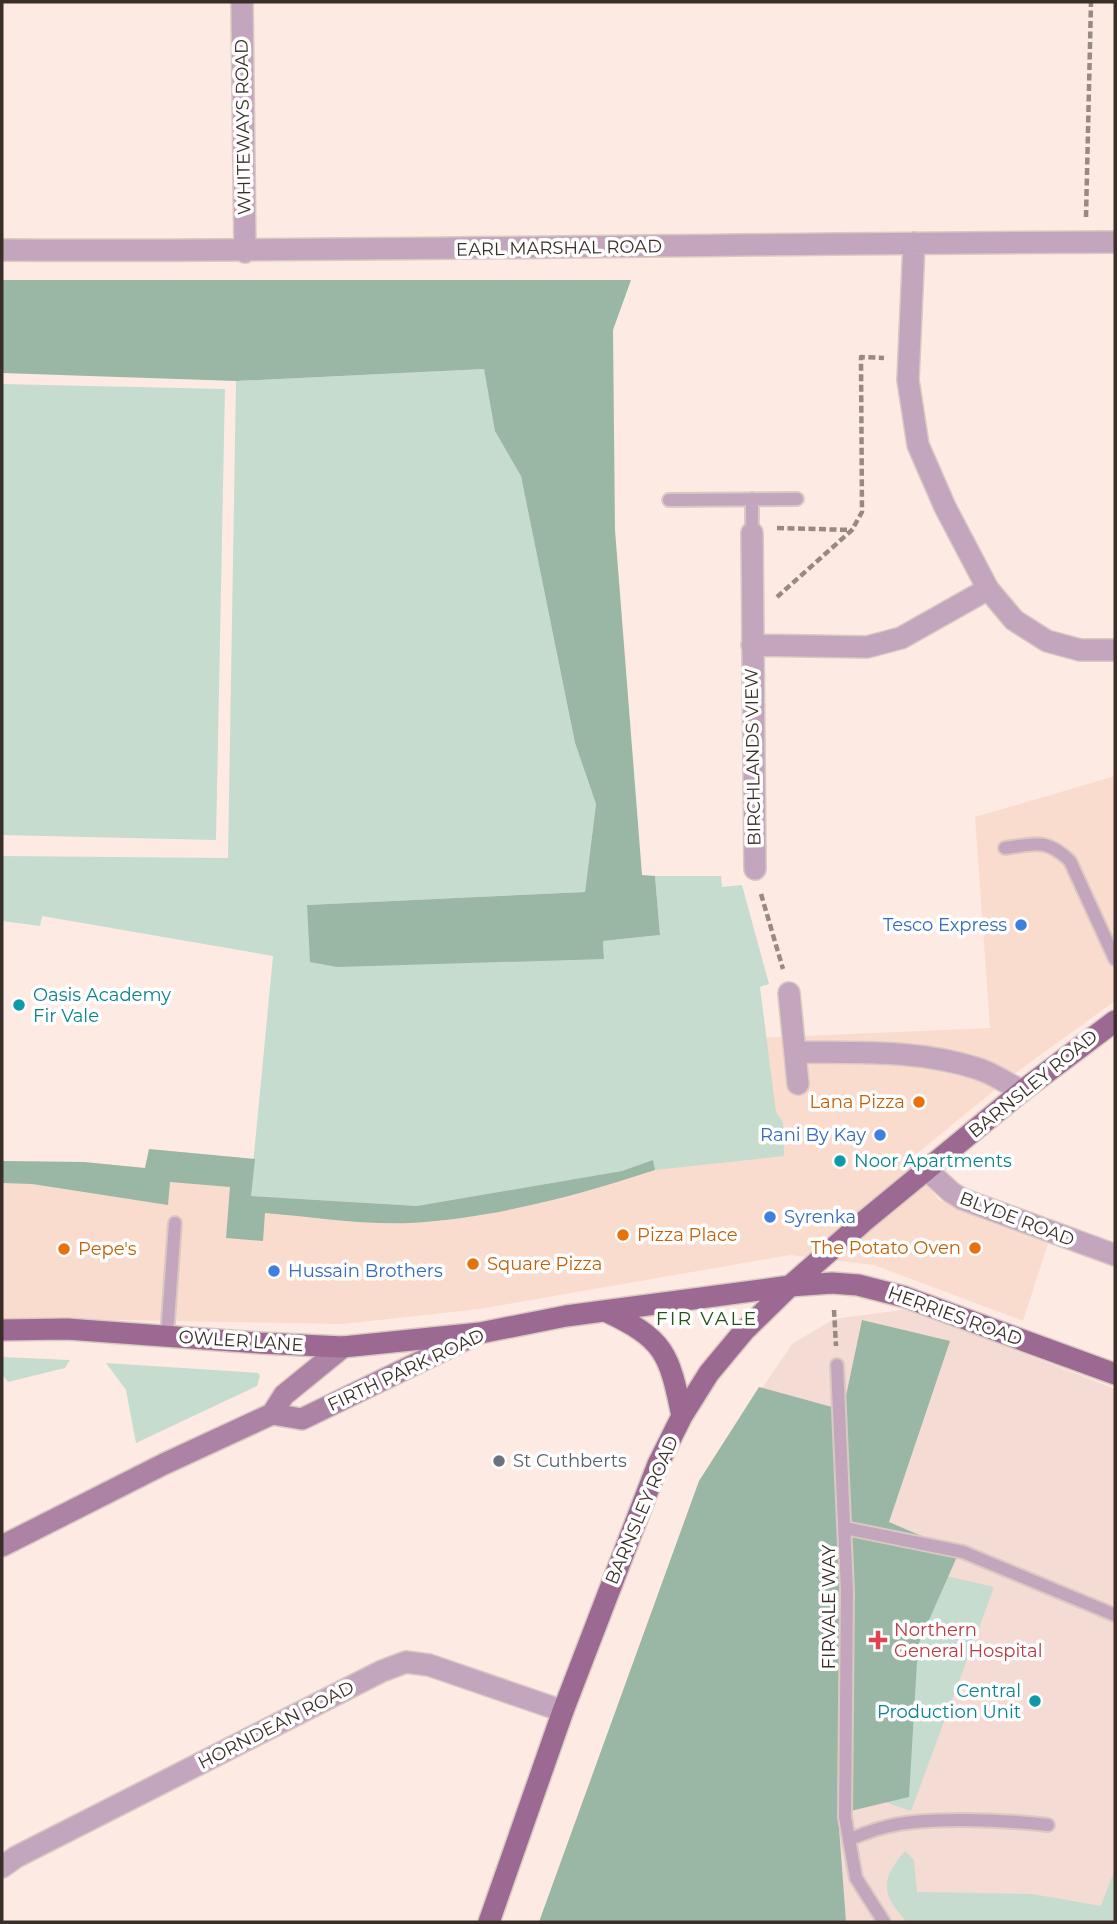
<svg xmlns="http://www.w3.org/2000/svg" width="1117" height="1924" viewBox="0 0 1117 1924" font-family="Montserrat,sans-serif">
	<style>
		.built { fill: #fadccf }
		.medical { fill: #f4dbd4 }
		.green { fill: #c6dcce }
		.forest { fill: #9ab7a5 }
		.lines { fill: none; stroke-linecap: round; stroke-linejoin: round }
		.lane-casing { stroke: #dac9c2; stroke-width: 16 }
		.street-casing { stroke: #dac9c2; stroke-width: 24 }
		.secondary-casing { stroke: #dac9c2; stroke-width: 24 }
		.primary-casing { stroke: #dac9c2; stroke-width: 24 }
		.path { stroke: #988982; stroke-width: 4.5; stroke-dasharray: 7 3.5; stroke-linecap: butt }
		.lane { stroke: #c3a6bd; stroke-width: 12 }
		.street { stroke: #c3a6bd; stroke-width: 21 }
		.secondary { stroke: #ac83a4; stroke-width: 21 }
		.primary { stroke: #9b6992; stroke-width: 21 }
		.shop-dot { fill: #3f7fe0; stroke: #fff; stroke-width: 2.5 }
		.culture-dot { fill: #0f9aa8; stroke: #fff; stroke-width: 2.5 }
		.food-dot { fill: #e8710a; stroke: #fff; stroke-width: 2.5 }
		.worship-dot { fill: #6b7280; stroke: #fff; stroke-width: 2.5 }
		.health-dot { fill: #e0444e; stroke: #fff; stroke-width: 2.5 }
		.labels { text-anchor: middle; dominant-baseline: central; stroke-width: 7; stroke-linejoin: round; paint-order: stroke }
		.street-label { font-size: 18px; fill: #3a2e29; stroke: #fff }
		.shop-label { font-size: 18px; fill: #366cbe; stroke: #fff; text-anchor: end }
		.culture-label { font-size: 18px; fill: #0d838f; stroke: #fff; text-anchor: start }
		.food-label { font-size: 18px; fill: #c56008; stroke: #fff; text-anchor: start }
		.worship-label { font-size: 18px; fill: #5b616d; stroke: #fff; text-anchor: start }
		.health-label { font-size: 18px; fill: #be3a42; stroke: #fff; text-anchor: start }
		.neighbourhood-label { font-size: 19px; letter-spacing: 2px; fill: #255219; stroke: #fff }
	</style>
	<rect width="100%" height="100%" fill="#fdebe3"/>
	<!-- built -->
	<path class="built" d="M1115,776V1001L1013,1075L908,1161L939,1200L1049,1241L1023,1321L874,1265L790,1255L480,1309L343,1324L2,1318V1161L84,1162L145,1168L149,1149L255,1159L250,1196L612,1044L990,1028L975,817Z"/>
	<!-- medical -->
	<path class="medical" d="M909,1309L1115,1389V1922H539L699,1481L792,1344L834,1319Z"/>
	<!-- green -->
	<path class="green" d="M484,369L496,431L521,475L575,743L596,804L585,892L308,905L604,958L603,941L660,935L655,876H721L722,887L742,885L769,984L760,987L776,1112L783,1122L784,1156L655,1170L653,1161L622,1171L417,1206L250,1196L273,956L42,916L40,926L2,921V856L228,858L236,381Z
		M2,384L225,389L216,840L2,835Z
		M2,1357L70,1360L65,1368L8,1382L2,1374Z
		M106,1363L258,1373L260,1376L257,1386L136,1443L126,1390Z
		M911,1568L994,1587L911,1811L885,1802Z
		M905,1851L914,1860L917,1892L1032,1894L1101,1906L1115,1869V1922H907C881,1894 880,1880 905,1851Z"/>
	<!-- forest -->
	<path class="forest" d="M2,280H631L613,330L615,530L642,875L655,876L660,935L603,941L604,959L337,967L310,962L307,905L585,892L596,804L575,743L521,476L495,431L484,369L236,381L2,373Z
		M149,1149L255,1159L251,1196L417,1206L622,1171L653,1160L655,1170C576,1196 494,1218 410,1223C362,1225 313,1217 265,1213L263,1241L226,1238L230,1187L170,1182L168,1205L32,1184L2,1183V1161L84,1162L145,1168Z
		M862,1320L950,1341L889,1522L959,1552L918,1645L909,1797L838,1814L846,1922H539L699,1481L759,1387L843,1410Z"/>
	<g class="lines">
		<!-- lane casing -->
		<g class="lane-casing">
			<path id="lane" d="M752,499V533
				M669,500L797,499
				M1005,848C1036,844 1046,838 1070,861L1115,959
				M167,1335L175,1223
				M837,1365L847,1591L845,1817L856,1878L884,1922
				M845,1528L963,1552L1115,1615
				M849,1839C861,1835 873,1830 885,1827C926,1816 1005,1820 1048,1825"/>
		</g>
		<!-- street casing -->
		<g class="street-casing">
			<path id="street" d="M242,2L245,252
				M914,243L908,380L918,445L945,507L988,589L1014,620L1047,641L1080,650H1115
				M2,250C373,252 744,243 1115,242
				M752,533L755,869
				M752,645L867,647L901,638L988,589
				M789,993L798,1084
				M796,1052C857,1053 919,1049 979,1069C994,1074 1008,1084 1022,1091
				M927,1170L951,1192L962,1199L1115,1255
				M2,1867L16,1857L382,1671L406,1662L429,1665L563,1711"/>
		</g>
		<!-- secondary casing -->
		<g class="secondary-casing">
			<path id="secondary" d="M272,1414L284,1395L343,1347
				M2,1546L164,1464L272,1414L302,1419L475,1335"/>
		</g>
		<!-- primary casing -->
		<g class="primary-casing">
			<path id="primary" d="M605,1311C665,1339 669,1353 682,1416
				M2,1330L67,1329L260,1343L343,1347L480,1333L566,1316L790,1286L832,1283L858,1285L905,1297L1115,1374
				M489,1922L563,1711L658,1464L682,1416L709,1373L744,1331L790,1286L863,1222L1022,1091L1115,1021"/>
		</g>
		<!-- path -->
		<path class="path" d="M1086,217L1091,2
			M777,528L852,530
			M777,597L852,530L862,512L861,357L884,358
			M761,894L783,969
			M834,1310L836,1346"/>
		<!-- lane -->
		<use href="#lane" class="lane"/>
		<!-- street -->
		<use href="#street" class="street"/>
		<!-- secondary -->
		<use href="#secondary" class="secondary"/>
		<!-- primary -->
		<use href="#primary" class="primary"/>
	</g>
	<!-- markers -->
	<g class="shop-dot">
		<circle cx="1021" cy="925" r="7"/>
		<circle cx="880" cy="1135" r="7"/>
		<circle cx="770" cy="1217" r="7"/>
		<circle cx="274" cy="1271" r="7"/>
	</g>
	<g class="culture-dot">
		<circle cx="19" cy="1005" r="7"/>
		<circle cx="840" cy="1161" r="7"/>
		<circle cx="1035" cy="1701" r="7"/>
	</g>
	<g class="food-dot">
		<circle cx="919" cy="1102" r="7"/>
		<circle cx="623" cy="1235" r="7"/>
		<circle cx="975" cy="1248" r="7"/>
		<circle cx="64" cy="1249" r="7"/>
		<circle cx="473" cy="1264" r="7"/>
	</g>
	<circle class="worship-dot" cx="499" cy="1461" r="7"/>
	<path class="health-dot" d="M874.5 1629.5h7v7h7v7h-7v7h-7v-7h-7v-7h7z"/>
	<g class="labels">
		<!-- street labels -->
		<g class="street-label">
			<text transform="translate(243 127) rotate(-91)">WHITEWAYS ROAD</text>
			<text transform="translate(559 248) rotate(-1)">EARL MARSHAL ROAD</text>
			<text transform="translate(753 757) rotate(-91)">BIRCHLANDS VIEW</text>
			<text transform="translate(1033 1084) rotate(-39)">BARNSLEY ROAD</text>
			<text transform="translate(1017 1219) rotate(21)">BLYDE ROAD</text>
			<text transform="translate(955 1316) rotate(20)">HERRIES ROAD</text>
			<text transform="translate(241 1341) rotate(4)">OWLER LANE</text>
			<text transform="translate(406 1370) rotate(-25)">FIRTH PARK ROAD</text>
			<text transform="translate(642 1510) rotate(-67)">BARNSLEY ROAD</text>
			<text transform="translate(829 1607) rotate(-90)">FIRVALE WAY</text>
			<text transform="translate(276 1725) rotate(-27)">HORNDEAN ROAD</text>
		</g>
		<!-- shop labels -->
		<g class="shop-label">
			<text x="1007" y="925">Tesco Express</text>
			<text x="866" y="1135">Rani By Kay</text>
			<text x="784" y="1217" text-anchor="start">Syrenka</text>
			<text x="288" y="1271" text-anchor="start">Hussain Brothers</text>
		</g>
		<!-- culture labels -->
		<g class="culture-label">
			<text x="33" y="995">Oasis Academy<tspan x="33" dy="21">Fir Vale</tspan></text>
			<text x="854" y="1161">Noor Apartments</text>
			<text x="1021" y="1691" text-anchor="end">Central<tspan x="1021" dy="21">Production Unit</tspan></text>
		</g>
		<!-- food labels -->
		<g class="food-label">
			<text x="905" y="1102" text-anchor="end">Lana Pizza</text>
			<text x="637" y="1235">Pizza Place</text>
			<text x="961" y="1248" text-anchor="end">The Potato Oven</text>
			<text x="78" y="1249">Pepe's</text>
			<text x="487" y="1264">Square Pizza</text>
		</g>
		<!-- worship labels -->
		<g class="worship-label">
			<text x="513" y="1461">St Cuthberts</text>
		</g>
		<!-- health labels -->
		<g class="health-label">
			<text x="894" y="1630">Northern<tspan x="894" dy="21">General Hospital</tspan></text>
		</g>
		<!-- neighbourhood labels -->
		<g class="neighbourhood-label">
			<text x="707" y="1318">FIR VALE</text>
		</g>
	</g>
	<!-- border -->
	<rect width="1117" height="1924" fill="none" stroke="#3a2e29" stroke-width="7"/>
</svg>
